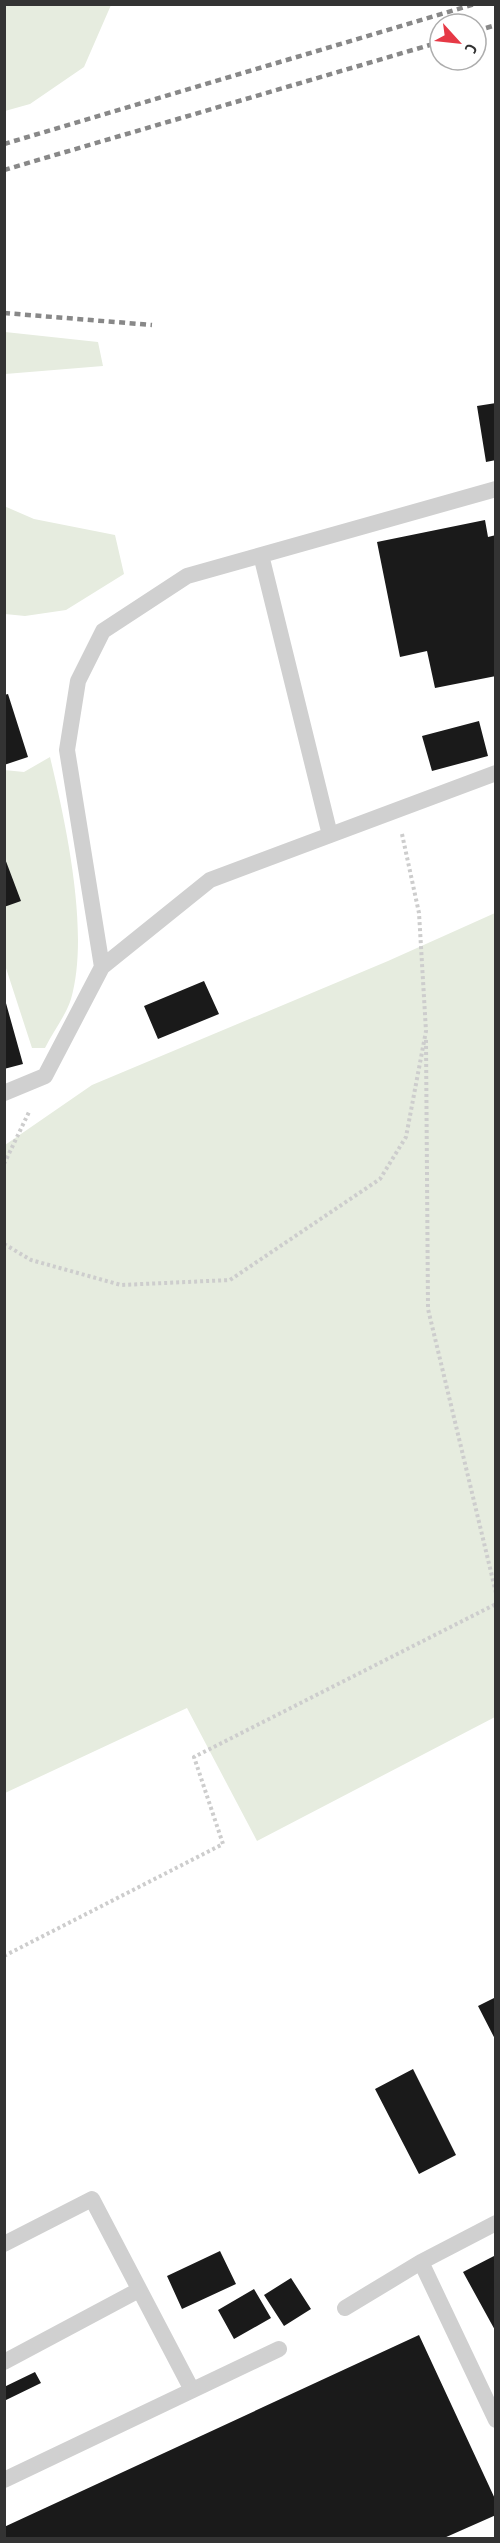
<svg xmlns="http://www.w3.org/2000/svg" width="500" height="2543" viewBox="0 0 500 2543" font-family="'PT Sans Narrow',sans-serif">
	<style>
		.green { fill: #e6ecdf }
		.building { fill: #1a1a1a }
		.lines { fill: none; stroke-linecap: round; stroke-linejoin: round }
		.path { stroke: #cdcdcd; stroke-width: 4; stroke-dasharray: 3 3; stroke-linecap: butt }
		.service { stroke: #d0d0d0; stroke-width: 16 }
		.rail { stroke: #888; stroke-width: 4.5; stroke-dasharray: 6 4.5; stroke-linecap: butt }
	</style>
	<rect width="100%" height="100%" fill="#fff"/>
	<!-- green -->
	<path class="green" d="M5,4L111,5L84,67L30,104L5,111Z
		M5,332L98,342L103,366L5,374Z
		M4,506L34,519L115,535L124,574L66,610L25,616L5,614Z
		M50,757C66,824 90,933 71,999C66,1015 53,1032 45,1048H32L5,965L4,770L24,772Z
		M495,913V1717L257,1841L187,1708L5,1793V1145L92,1085L388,961Z"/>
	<!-- building -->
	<path class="building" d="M496,403V460L486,462L477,406Z
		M485,520L488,537L496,535V676L435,688L427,651L400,657L377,542Z
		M8,694L28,757L4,765V695Z
		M479,721L488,756L432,771L422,736Z
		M4,856L21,901L4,907Z
		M204,981L219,1014L158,1039L144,1006Z
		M4,996L23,1064L4,1069Z
		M496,1997V2041L478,2006Z
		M413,2069L456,2155L419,2174L375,2089Z
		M220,2251L236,2284L182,2309L167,2276Z
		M494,2256L496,2259V2332L463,2272Z
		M291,2278L311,2309L284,2326L264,2295Z
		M254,2289L271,2318L234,2339L218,2310Z
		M419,2335L496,2501V2515L444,2538H4V2527Z
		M35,2372L41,2383L4,2401V2387Z"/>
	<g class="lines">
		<!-- path -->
		<path class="path" d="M426,1040L428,1309L496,1593
			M4,1164L29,1112
			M4,1244L31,1260L121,1285L230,1280L380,1179L406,1137L426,1031L419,913L402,834
			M4,1956L223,1844L194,1757L496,1604"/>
		<!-- service -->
		<path class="service" d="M261,555L330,835
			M102,967L67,750L78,681L103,631L187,576L496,489
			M4,1093L45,1076L102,967L210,880L496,773
			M4,2244L92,2199L192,2390
			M421,2262L496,2420
			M345,2308L421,2262L496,2223
			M4,2362L139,2290
			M4,2480L279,2349"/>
		<!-- rail -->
		<path class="rail" d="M476,31L496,25
			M4,144L475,4
			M4,170L440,42
			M4,313L152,325"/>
	</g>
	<!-- border -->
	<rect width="500" height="2543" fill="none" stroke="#333333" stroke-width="12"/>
	<!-- north arrow -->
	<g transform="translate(458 42) rotate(117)"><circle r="28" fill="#ffffff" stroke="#adadad" stroke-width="1.5"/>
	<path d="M0-4.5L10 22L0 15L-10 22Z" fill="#e63946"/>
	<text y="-9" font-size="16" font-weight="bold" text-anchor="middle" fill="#333333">С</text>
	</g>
</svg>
